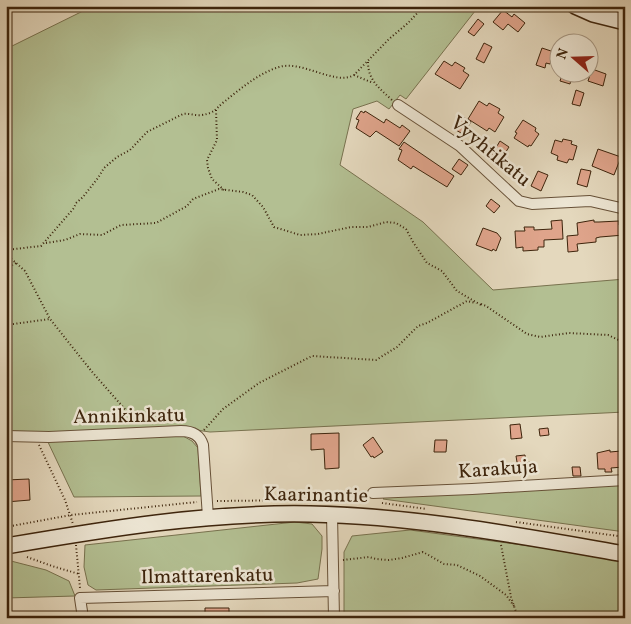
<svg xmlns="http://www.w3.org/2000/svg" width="631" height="624" viewBox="0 0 631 624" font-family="Vollkorn,serif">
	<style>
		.green { fill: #b3bf92; stroke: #78724f }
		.building { fill: #dfa48b; stroke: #3d240c }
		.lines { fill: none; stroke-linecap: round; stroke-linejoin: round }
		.street-casing { stroke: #675138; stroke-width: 12 }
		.secondary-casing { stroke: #3d240c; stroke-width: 18 }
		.path { stroke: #3d240c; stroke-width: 2; stroke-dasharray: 1 2.5; stroke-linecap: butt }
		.street { stroke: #ede6d4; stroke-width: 10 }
		.secondary { stroke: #ede6d4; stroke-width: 15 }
		.labels { text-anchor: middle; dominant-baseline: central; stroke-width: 5; stroke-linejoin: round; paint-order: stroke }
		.street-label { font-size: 20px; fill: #3d240c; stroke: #ede6d4 }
	</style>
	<rect width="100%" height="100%" fill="#e4d8bd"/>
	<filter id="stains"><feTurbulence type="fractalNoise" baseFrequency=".004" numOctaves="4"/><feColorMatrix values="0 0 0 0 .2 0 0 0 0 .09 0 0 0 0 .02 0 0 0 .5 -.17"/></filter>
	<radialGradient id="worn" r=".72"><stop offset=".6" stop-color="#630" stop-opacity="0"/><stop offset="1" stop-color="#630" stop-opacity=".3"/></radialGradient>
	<!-- green -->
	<path class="green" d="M85,6H479L406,99L400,95L389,109L377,101L353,109L340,165L423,222L493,290L625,279V412L210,432L182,428L45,432L6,431V49L85,10Z
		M183,436L192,441L198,448L201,496L74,497L47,440Z
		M625,483V532L383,499L387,495Z
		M295,522L312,524L322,536V549L318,579L297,583L96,590L88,585L84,567L85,545Z
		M410,530L545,548L625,562V618H344V552L352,536Z
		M11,561L46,570L69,581L75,596L6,598V562Z"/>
	<!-- building -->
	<path class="building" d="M503,10L512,17L514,14L525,23L518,32L508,24L503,30L493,22Z
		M478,19L484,24L474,36L468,32Z
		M484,43L492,47L484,63L476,59Z
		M542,48L554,52L550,64L546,63L545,68L536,65Z
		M444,61L452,66L455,62L465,68L463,71L469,75L460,89L435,74Z
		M592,69L606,74L603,86L588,81Z
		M563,72L572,75L570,84L560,81Z
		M576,90L584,93L580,106L572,104Z
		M479,101L487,106L489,103L500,109L498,113L504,117L495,132L489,128L487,131L468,119Z
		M361,111L364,113L365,111L384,123L386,119L400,128L402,125L410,131L399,146L376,131L370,137L356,128L359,120L356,119Z
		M462,116L471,122L463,134L454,129Z
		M523,120L536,128L535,131L539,134L531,146L529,145L528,147L514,138L517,133L515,132Z
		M563,139L572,141L571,144L577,146L573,160L569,159L567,163L557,160L558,156L551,153L555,140L562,142Z
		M500,141L509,147L500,161L491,156Z
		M404,142L454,176L447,187L413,166L411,169L398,160L402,150L399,149Z
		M598,149L621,157L614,175L592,166Z
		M459,159L468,165L461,175L452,169Z
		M581,169L591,171L587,187L577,184Z
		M538,171L548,175L541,191L531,186Z
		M491,199L500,206L494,213L486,206Z
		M562,220L563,239L544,240V247H538V250L523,251V247L516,248L515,231H525L524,227H534V230L552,229L551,221Z
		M594,220V222H599L619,221V225H623L624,235L600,237L596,238V242L577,244L578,251L568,252L567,236L578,235L577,223Z
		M483,228L497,233L501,238L496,251L493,249L492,251L476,245Z
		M520,424L522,438L511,439L510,425Z
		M548,428L549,435L540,436L539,429Z
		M339,433V468L325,469L324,449L311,450V434Z
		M373,437L383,452L374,458L373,456L371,457L363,445Z
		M435,440H447L446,452H434Z
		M610,450V452L621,451L623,467L611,468L612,472H605V469H598L597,453Z
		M525,455L526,463L530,462L531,472L519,474L516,456Z
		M572,467H580L581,476H573Z
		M29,479L30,500L6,502V480Z
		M205,608H229V618H205Z"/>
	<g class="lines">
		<!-- street casing -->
		<g class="street-casing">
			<path id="street" d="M398,105L460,146L519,201L532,204L590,201L625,209
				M6,436L49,437L181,431C192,431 200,435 203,445L208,517
				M373,493L472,489L625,480
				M332,514L334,618
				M83,618L80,598L334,591"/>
		</g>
		<!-- secondary casing -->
		<g class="secondary-casing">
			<path id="secondary" d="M575,6L593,14L625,22
				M6,546C106,529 208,512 310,514C416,516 521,536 625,554"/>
		</g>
		<!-- path -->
		<path class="path" d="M555,6L563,11
			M368,62C368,80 379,88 392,100
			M354,75L373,83
			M216,110L217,140L207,160L208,168L212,179L224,190
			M46,243L65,240L80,234L102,235L121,225L156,223L187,206L193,199L219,189L243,192L252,195L263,207L274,227L300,235L318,234L351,227H368L386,222L396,223L406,229L413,242L427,263L442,271L457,291L481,305
			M6,250L41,246L74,208L76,203L83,197L98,178L104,168L117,157L130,150L147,132L183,114C189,113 196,116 202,115C215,113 215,109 224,102C240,89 259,73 279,67C303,60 335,86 354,75L389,39L408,23L424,6
			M6,254L25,271L50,319L93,373L138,424
			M6,269L16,263
			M481,304L486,306L527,334L540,337L569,333L608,335L625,343
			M6,325L50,319
			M204,430L223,409L259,383L312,356L376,360L397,347L418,326L427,323L467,301L476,303
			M39,445L65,500L73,524
			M217,501L311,500L367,502
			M382,503L427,509
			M516,522L625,537
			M6,527L71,515L197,502
			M76,545L80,588
			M501,545L511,597L518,618
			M27,557L52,566L79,574
			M343,560L369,557L376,559L389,560L402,558L423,552L444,564L457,565L480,576L506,595L514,606"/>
		<!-- street -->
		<use href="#street" class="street"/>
		<!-- secondary -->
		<use href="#secondary" class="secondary"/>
	</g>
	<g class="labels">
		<!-- street labels -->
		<g class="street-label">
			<text transform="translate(490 152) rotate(40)">Vyyhtikatu</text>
			<text transform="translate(129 417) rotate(-1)">Annikinkatu</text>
			<text transform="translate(498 470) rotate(-4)">Karakuja</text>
			<text transform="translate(316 496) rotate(1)">Kaarinantie</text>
			<text transform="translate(207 577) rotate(-1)">Ilmattarenkatu</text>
		</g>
	</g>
	<!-- margin -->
	<rect width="631" height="624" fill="none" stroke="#e4d8bd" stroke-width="25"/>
	<rect x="8" y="8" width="616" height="609" fill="none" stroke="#3d240c" stroke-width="2.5"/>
	<rect x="12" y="12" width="606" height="599" fill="none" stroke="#3d240c"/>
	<!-- north arrow -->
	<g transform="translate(574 58) rotate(290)"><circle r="24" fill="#ede6d4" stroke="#a79884"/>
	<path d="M0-4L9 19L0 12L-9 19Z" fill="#8f2418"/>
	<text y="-8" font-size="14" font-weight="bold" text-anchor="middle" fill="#3d240c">N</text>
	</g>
	<rect width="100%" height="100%" filter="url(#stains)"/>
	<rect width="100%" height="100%" fill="url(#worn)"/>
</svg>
